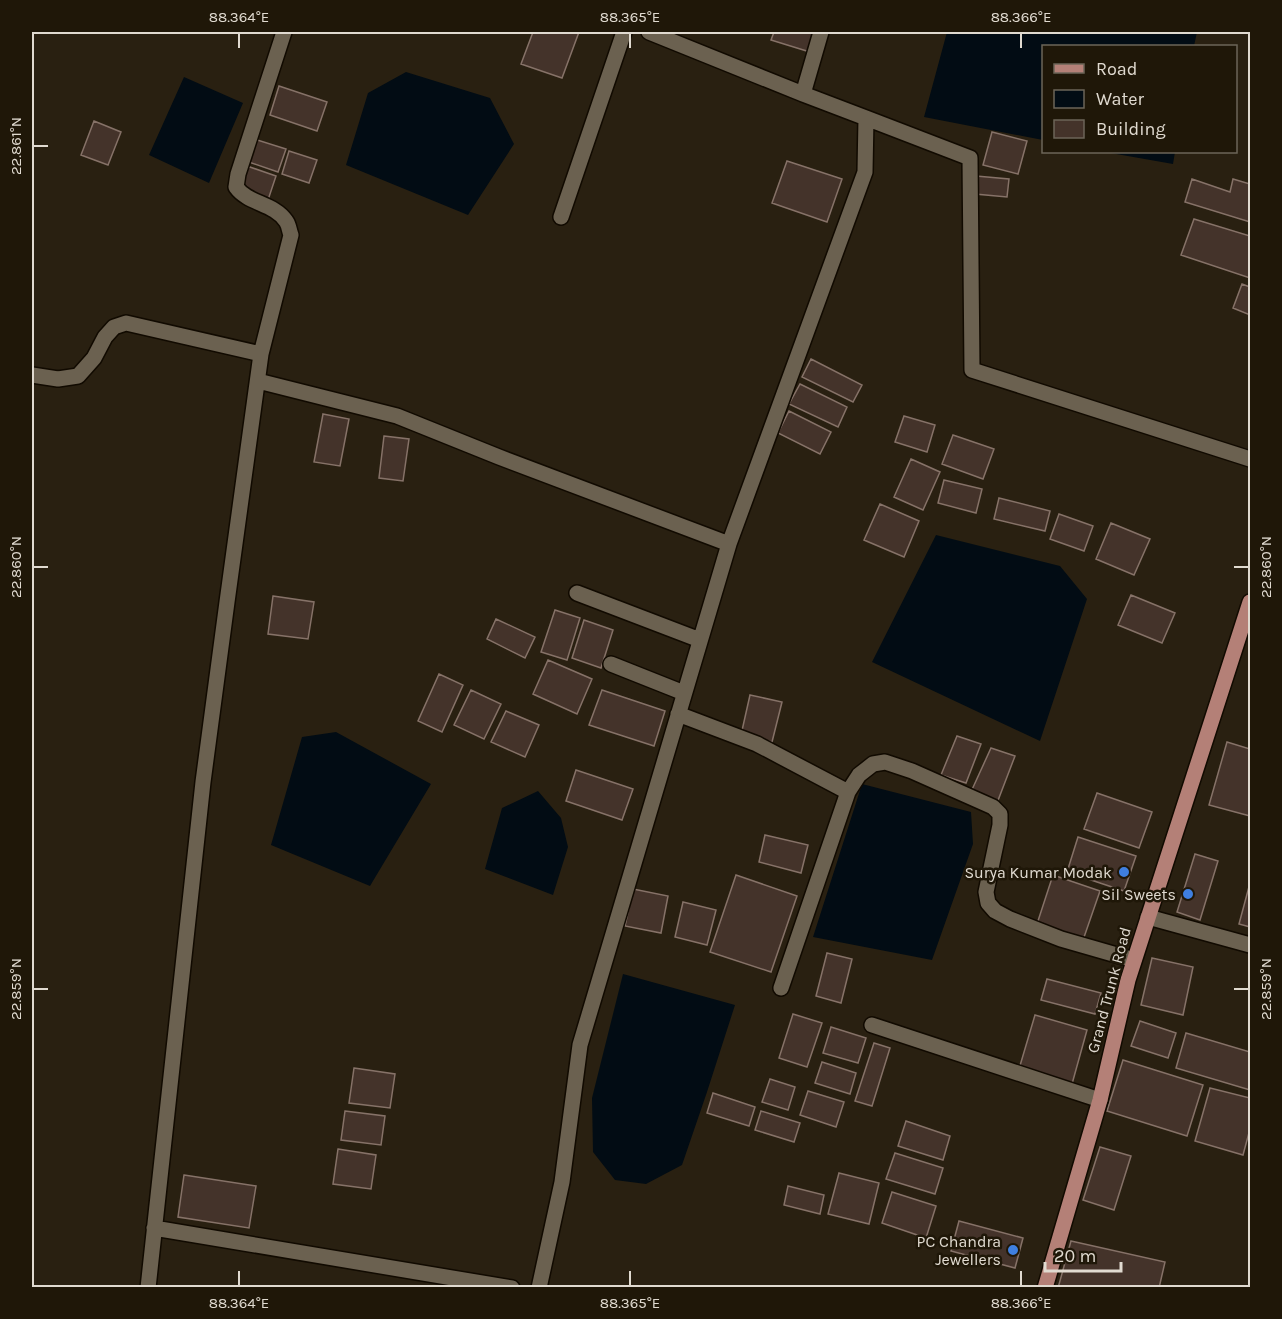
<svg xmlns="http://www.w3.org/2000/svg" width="1282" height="1319" viewBox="0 0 1282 1319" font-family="Karla,sans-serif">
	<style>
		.water { fill: #020c14 }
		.building { fill: #44332a; stroke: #867268; stroke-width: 1.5 }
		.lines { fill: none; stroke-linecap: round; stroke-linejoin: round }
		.minor-casing { stroke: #110a00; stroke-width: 18 }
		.major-casing { stroke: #110a00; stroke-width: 18 }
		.minor { stroke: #6b6150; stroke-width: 15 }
		.major { stroke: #b48077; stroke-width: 15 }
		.ticks { fill: none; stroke: #e0dad0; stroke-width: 2 }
		.shop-dot { fill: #3f7fe0; stroke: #1f1708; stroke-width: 2 }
		.labels { text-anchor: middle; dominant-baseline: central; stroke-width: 5; stroke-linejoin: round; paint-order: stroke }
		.poi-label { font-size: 16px; fill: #e0dad0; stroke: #1f1708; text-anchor: end }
		.street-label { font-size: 16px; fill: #e0dad0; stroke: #1f1708 }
		.neatline { fill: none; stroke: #e0dad0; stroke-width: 2 }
		.ticks-label { font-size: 15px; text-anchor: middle; fill: #e0dad0 }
	</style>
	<rect width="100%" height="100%" fill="#292011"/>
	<!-- water -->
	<path class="water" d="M947,32H1197L1194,46H1044L1043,140L924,117Z
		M406,72L490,98L514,144L468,215L346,165L368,93Z
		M184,77L243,103L209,183L149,155Z
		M1105,152H1175L1173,164Z
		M936,535L1060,566L1087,599L1040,741L872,662Z
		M336,732L431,784L370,886L271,845L302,737Z
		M862,784L971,812L973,844L932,960L813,937Z
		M538,791L561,818L568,847L553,895L485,869L502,808Z
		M623,974L735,1005L707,1092L682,1165L646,1184L615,1180L593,1152L592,1098Z"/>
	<!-- building -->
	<path class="building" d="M533,32H579L562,78L521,64Z
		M774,32H817L810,52L771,40Z
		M279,86L327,102L317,131L270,115Z
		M94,121L121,132L108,165L81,155Z
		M992,132L1027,141L1018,174L983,165Z
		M254,139L286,149L278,172L246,161Z
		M289,151L317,160L309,183L282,174Z
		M787,161L842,179L827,222L772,203Z
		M247,166L276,176L268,200L242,187Z
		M976,176L1009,179L1007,197L975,194Z
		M1192,179L1230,192L1233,179L1250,184V222L1185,202Z
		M1194,219L1250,236V278L1181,255Z
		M1242,284L1250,287V315L1233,308Z
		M811,359L862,385L853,402L802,377Z
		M800,384L847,407L838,427L789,404Z
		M789,411L831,432L820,454L778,433Z
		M323,414L349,419L340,466L314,462Z
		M904,416L935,425L927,452L895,442Z
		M953,435L994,449L983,479L942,464Z
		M384,436L409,439L403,481L379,478Z
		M911,459L940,472L923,510L894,497Z
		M944,480L982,489L976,513L938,503Z
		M999,498L1050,511L1045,531L994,519Z
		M880,504L919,521L904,557L864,540Z
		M1059,514L1093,526L1084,551L1050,539Z
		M1111,523L1150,539L1134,575L1096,559Z
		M1131,595L1175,613L1162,643L1118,625Z
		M273,596L314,602L308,639L268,634Z
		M555,610L580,618L567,660L541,652Z
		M496,619L535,637L525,658L487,639Z
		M584,620L613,630L601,668L572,658Z
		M548,660L592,679L577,714L533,694Z
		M439,674L463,685L442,732L418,721Z
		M471,690L501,704L484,739L454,725Z
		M602,690L665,711L654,746L589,725Z
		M750,695L782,702L772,742L741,735Z
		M506,711L539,725L525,757L491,742Z
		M957,736L981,744L966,783L941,775Z
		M1227,742L1250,749V816L1209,805Z
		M991,748L1015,756L997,803L970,794Z
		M576,770L633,789L622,820L566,801Z
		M1097,793L1152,812L1139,848L1084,829Z
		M765,835L808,845L801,873L759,862Z
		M1078,837L1136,856L1124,891L1067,872Z
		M1195,854L1218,861L1200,920L1177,912Z
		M736,875L797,896L771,972L710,952Z
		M1053,875L1100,891L1082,943L1036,927Z
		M1250,883V927L1239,924Z
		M633,889L668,896L661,933L625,926Z
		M683,902L716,910L707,945L675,937Z
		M827,953L852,959L841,1003L816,996Z
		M1152,958L1193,967L1183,1015L1141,1005Z
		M1047,979L1101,993L1095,1014L1041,1000Z
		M793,1014L822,1023L807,1067L779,1058Z
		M1035,1015L1087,1030L1072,1084L1019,1069Z
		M1140,1021L1176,1033L1168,1058L1131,1046Z
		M831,1027L866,1038L858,1063L823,1053Z
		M1186,1033L1250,1052V1090L1176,1068Z
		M874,1043L890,1048L872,1106L855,1101Z
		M1123,1060L1203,1085L1187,1136L1107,1111Z
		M822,1062L856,1073L850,1094L815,1083Z
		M354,1068L395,1074L390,1108L349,1103Z
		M770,1079L795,1087L788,1110L762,1102Z
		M1210,1088L1250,1098V1129L1243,1155L1195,1141Z
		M808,1091L844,1102L836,1127L800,1115Z
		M713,1093L755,1107L749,1126L707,1113Z
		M345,1111L385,1116L381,1145L341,1140Z
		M761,1111L800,1123L794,1142L755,1130Z
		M906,1121L950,1136L943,1160L898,1146Z
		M1100,1147L1131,1156L1114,1210L1083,1200Z
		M338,1149L376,1155L371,1189L333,1184Z
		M895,1153L943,1168L935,1194L886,1179Z
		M839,1173L879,1183L869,1224L828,1214Z
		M184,1175L256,1186L249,1228L178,1217Z
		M788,1186L824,1195L820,1214L784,1205Z
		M892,1192L936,1206L926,1238L882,1223Z
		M959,1221L1023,1238L1015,1268L951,1251Z
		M1071,1241L1165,1262L1159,1288H1058Z"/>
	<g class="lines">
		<!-- minor casing -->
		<g class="minor-casing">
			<path id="minor" d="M649,32L803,94
				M866,118L970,158L972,370L1250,459
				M561,217L624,32
				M32,375L58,379L78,376L94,358L105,337L114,327L126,323L261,354
				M258,381L397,416L499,457L729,544
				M577,593L700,640
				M611,664L684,693
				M678,714L757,744L848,792
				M1148,917L1250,945
				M781,988L848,792L859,775L873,764L885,762L912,771L993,807L1000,814V825L986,892L988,903L995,911L1010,919L1061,939L1134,960
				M872,1025L1100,1100
				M154,1228L512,1288
				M148,1288L203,782L227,602L261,354L291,235C289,230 289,225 286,221C274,203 248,204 236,187L238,174L284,32
				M539,1288L562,1182L580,1045L729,544L865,172L866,118L803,94L821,32"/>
		</g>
		<!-- major casing -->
		<g class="major-casing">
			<path id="major" d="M1045,1288L1100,1100L1128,980L1250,602"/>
		</g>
		<!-- minor -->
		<use href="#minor" class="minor"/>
		<!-- major -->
		<use href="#major" class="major"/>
	</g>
	<!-- ticks -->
	<path class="ticks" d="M239,33V48M630,33V48M1021,33V48M33,146H48M33,567H48M1234,567H1249M33,989H48M1234,989H1249M239,1271V1286M630,1271V1286M1021,1271V1286"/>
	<!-- markers -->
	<g class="shop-dot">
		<circle cx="1124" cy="872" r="6"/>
		<circle cx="1188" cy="894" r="6"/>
		<circle cx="1013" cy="1250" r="6"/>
	</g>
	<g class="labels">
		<!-- poi labels -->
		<g class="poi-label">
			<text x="1112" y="872">Surya Kumar Modak</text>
			<text x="1176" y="894">Sil Sweets</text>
			<text x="1001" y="1241">PC Chandra<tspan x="1001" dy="18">Jewellers</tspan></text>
		</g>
		<!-- street labels -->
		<g class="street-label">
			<text transform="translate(1109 990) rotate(-75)">Grand Trunk Road</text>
		</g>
	</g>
	<!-- border -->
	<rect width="1282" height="1319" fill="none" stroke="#1f1708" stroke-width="66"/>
	<!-- legend -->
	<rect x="1042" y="45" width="195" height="108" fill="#1f1708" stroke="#6c6558" stroke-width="1.5"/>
	<rect x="1054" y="64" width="30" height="9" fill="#b48077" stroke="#6c6558" stroke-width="1.5"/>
	<text x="1096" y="75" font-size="18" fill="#e0dad0">Road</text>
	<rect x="1054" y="90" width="30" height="18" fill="#020c14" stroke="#6c6558" stroke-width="1.5"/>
	<text x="1096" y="105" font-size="18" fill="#e0dad0">Water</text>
	<rect x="1054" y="120" width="30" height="18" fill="#44332a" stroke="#6c6558" stroke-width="1.5"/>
	<text x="1096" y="135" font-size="18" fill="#e0dad0">Building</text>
	<!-- scale -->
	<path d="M1045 1262v9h76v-9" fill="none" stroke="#e0dad0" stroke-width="3"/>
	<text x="1054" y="1262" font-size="18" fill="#e0dad0" stroke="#1f1708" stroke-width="4.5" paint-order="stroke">20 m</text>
	<rect x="33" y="33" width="1216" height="1253" class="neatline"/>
	<g class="ticks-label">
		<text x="239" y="22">88.364°E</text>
		<text x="630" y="22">88.365°E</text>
		<text x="1021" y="22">88.366°E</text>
		<text transform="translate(16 146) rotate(-90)" y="5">22.861°N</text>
		<text transform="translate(16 567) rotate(-90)" y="5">22.860°N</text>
		<text transform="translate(1266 567) rotate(-90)" y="5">22.860°N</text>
		<text transform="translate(16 989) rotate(-90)" y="5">22.859°N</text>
		<text transform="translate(1266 989) rotate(-90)" y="5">22.859°N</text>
		<text x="239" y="1308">88.364°E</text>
		<text x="630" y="1308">88.365°E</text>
		<text x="1021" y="1308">88.366°E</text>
	</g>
</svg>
